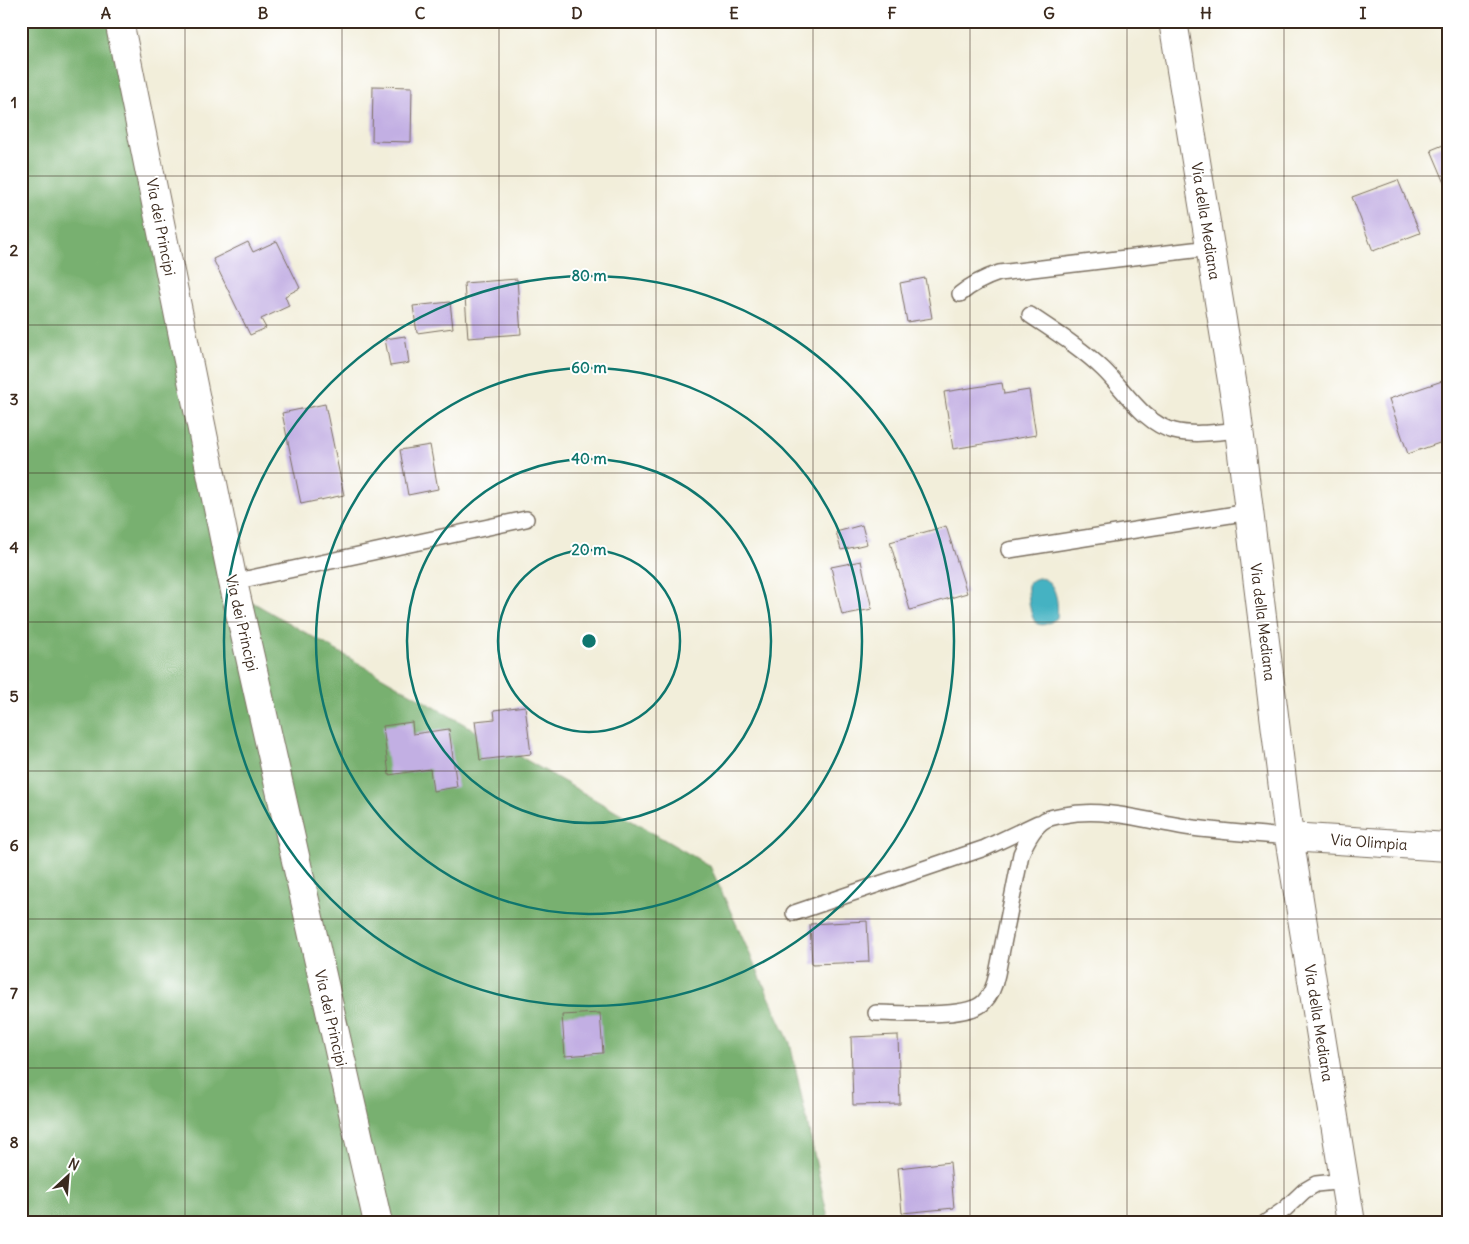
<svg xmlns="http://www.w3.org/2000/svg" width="1469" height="1244" viewBox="0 0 1469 1244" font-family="Delius,sans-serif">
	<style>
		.forest { fill: #78b06f; stroke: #5a6d46 }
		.water { fill: #45b2c2; stroke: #406e70 }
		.building { fill: #c2afe3 }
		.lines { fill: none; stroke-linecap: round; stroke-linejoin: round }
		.lane-casing { stroke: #7b6f60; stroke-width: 18 }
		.street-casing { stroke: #7b6f60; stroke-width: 30 }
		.lane { stroke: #fff; stroke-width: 15 }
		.street { stroke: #fff; stroke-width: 28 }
		.grid { fill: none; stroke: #3b2a1e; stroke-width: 1; stroke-opacity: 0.55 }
		.ring { fill: none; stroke: #0f766e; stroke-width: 2.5 }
		.labels { text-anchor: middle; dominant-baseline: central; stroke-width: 4; stroke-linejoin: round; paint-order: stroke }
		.street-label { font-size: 15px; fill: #3b2a1e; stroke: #fff }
		.centre { fill: #0f766e; stroke: #fff; stroke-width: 2.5 }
		.ring-label { font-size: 15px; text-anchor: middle; font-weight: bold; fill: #0f766e; stroke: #fff; stroke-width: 4; stroke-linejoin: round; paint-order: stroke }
		.neatline { fill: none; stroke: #3b2a1e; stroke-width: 2 }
		.grid-label { font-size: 16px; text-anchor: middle; font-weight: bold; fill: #3b2a1e }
	</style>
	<rect width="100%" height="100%" fill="#fff"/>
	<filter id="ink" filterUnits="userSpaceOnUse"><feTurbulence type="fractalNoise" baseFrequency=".02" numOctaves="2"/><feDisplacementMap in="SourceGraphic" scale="10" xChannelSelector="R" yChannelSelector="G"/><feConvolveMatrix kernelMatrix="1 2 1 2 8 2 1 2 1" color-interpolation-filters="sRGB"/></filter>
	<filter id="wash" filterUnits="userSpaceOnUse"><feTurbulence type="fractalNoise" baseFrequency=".0096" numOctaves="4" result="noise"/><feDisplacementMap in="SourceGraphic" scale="20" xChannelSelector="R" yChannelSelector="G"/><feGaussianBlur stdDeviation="1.12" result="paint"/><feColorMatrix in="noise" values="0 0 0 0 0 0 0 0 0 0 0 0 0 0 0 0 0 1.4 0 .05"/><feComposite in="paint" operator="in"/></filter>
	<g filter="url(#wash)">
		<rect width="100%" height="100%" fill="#f2eeda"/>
		<!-- forest -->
		<path class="forest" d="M21,21H119L235,592L710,866L790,1043L829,1223H21Z"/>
		<!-- water -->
		<path class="water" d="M1038,578C1056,578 1059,604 1057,618C1036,633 1032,621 1029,602C1029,597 1027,590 1028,585C1030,581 1034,579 1038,578Z"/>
		<g id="blocks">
			<!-- building -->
			<path class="building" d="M373,86L412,87L411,142L372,141Z
				M1448,143V190L1431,150Z
				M1398,180L1420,233L1373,251L1352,197Z
				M277,241L300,288L285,296L289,306L261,319L266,328L250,335L213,259L248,242L253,252Z
				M925,278L932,318L907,322L900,283Z
				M517,279L521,334L468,338L464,283Z
				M450,302L453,328L417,333L413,306Z
				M405,336L409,363L390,366L385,339Z
				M1448,379V440L1408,454L1389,399Z
				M1002,383L1004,394L1029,390L1036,435L953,449L944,392Z
				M325,404L344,495L301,504L282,413Z
				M430,445L438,489L408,495L400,450Z
				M862,525L867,544L841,550L836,532Z
				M946,526L967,593L910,610L890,542Z
				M861,561L872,609L842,615L831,567Z
				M525,706L531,754L480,760L475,721L495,719L494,710Z
				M412,722L413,734L449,729L457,787L433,791L430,769L389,775L383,726Z
				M867,921L869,962L812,964L810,924Z
				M600,1013L603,1053L565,1056L562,1015Z
				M898,1035L900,1104L853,1105L851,1037Z
				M950,1162L954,1208L902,1213L898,1168Z"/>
		</g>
	</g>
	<g filter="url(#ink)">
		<use href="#blocks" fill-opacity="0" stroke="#7b6f60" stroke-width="1"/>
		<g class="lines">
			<!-- lane casing -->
			<g class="lane-casing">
				<path id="lane" d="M960,294C972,284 984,278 999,273L1210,248
					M1030,315C1055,332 1081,348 1103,369C1125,390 1143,423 1174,431C1195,436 1218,432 1239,430
					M1009,550L1249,512
					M233,582L526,519
					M794,913L985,848L1038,823
					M876,1013C900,1013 968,1019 984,1002C991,995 995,984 997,974L1021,854C1026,842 1033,827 1045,820C1051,817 1058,816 1064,815C1105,807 1146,821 1186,827C1220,832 1255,834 1289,837
					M1265,1223L1285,1209L1304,1191L1316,1184L1345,1181"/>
			</g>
			<!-- street casing -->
			<g class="street-casing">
				<path id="street" d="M119,21L233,582L378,1223
					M1173,21L1236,405L1289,837L1351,1223
					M1289,837L1448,847"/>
			</g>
			<!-- lane -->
			<use href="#lane" class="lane"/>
			<!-- street -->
			<use href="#street" class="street"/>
		</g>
	</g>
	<!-- grid -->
	<path class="grid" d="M185,21V1223M342,21V1223M499,21V1223M656,21V1223M813,21V1223M970,21V1223M1127,21V1223M1284,21V1223M21,176H1448M21,325H1448M21,473H1448M21,622H1448M21,771H1448M21,919H1448M21,1068H1448"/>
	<!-- distance rings -->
	<g class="ring">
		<circle cx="589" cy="641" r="91"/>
		<circle cx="589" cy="641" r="182"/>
		<circle cx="589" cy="641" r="273"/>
		<circle cx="589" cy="641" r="365"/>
	</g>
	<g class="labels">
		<!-- street labels -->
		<g class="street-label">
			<text transform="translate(1206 221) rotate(81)">Via della Mediana</text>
			<text transform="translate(161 227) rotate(79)">Via dei Principi</text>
			<text transform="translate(1263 622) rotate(83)">Via della Mediana</text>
			<text transform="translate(242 623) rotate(77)">Via dei Principi</text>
			<text transform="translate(1369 842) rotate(4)">Via Olimpia</text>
			<text transform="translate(331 1018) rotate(77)">Via dei Principi</text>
			<text transform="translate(1319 1023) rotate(81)">Via della Mediana</text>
		</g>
	</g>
	<circle cx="589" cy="641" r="8" class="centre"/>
	<g class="ring-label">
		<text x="589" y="281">80 m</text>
		<text x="589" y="373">60 m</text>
		<text x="589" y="464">40 m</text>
		<text x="589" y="555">20 m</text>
	</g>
	<!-- margin -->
	<rect width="1469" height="1244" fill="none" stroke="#fff" stroke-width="55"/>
	<!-- north arrow -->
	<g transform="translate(68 1176) rotate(26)" stroke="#ffffff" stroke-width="4" paint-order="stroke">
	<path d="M0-4L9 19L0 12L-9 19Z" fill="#3b2a1e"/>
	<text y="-8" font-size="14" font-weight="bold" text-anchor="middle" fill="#3b2a1e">N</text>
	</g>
	<rect x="28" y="28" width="1414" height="1188" class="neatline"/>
	<g class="grid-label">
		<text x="106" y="19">A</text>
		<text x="263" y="19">B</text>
		<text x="420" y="19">C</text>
		<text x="577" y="19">D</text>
		<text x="734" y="19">E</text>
		<text x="892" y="19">F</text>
		<text x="1049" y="19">G</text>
		<text x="1206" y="19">H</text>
		<text x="1363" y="19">I</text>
		<text x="14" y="108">1</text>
		<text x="14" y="256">2</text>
		<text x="14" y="405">3</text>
		<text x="14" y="553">4</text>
		<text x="14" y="702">5</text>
		<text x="14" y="851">6</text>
		<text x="14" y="999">7</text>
		<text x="14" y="1148">8</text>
	</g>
</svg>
